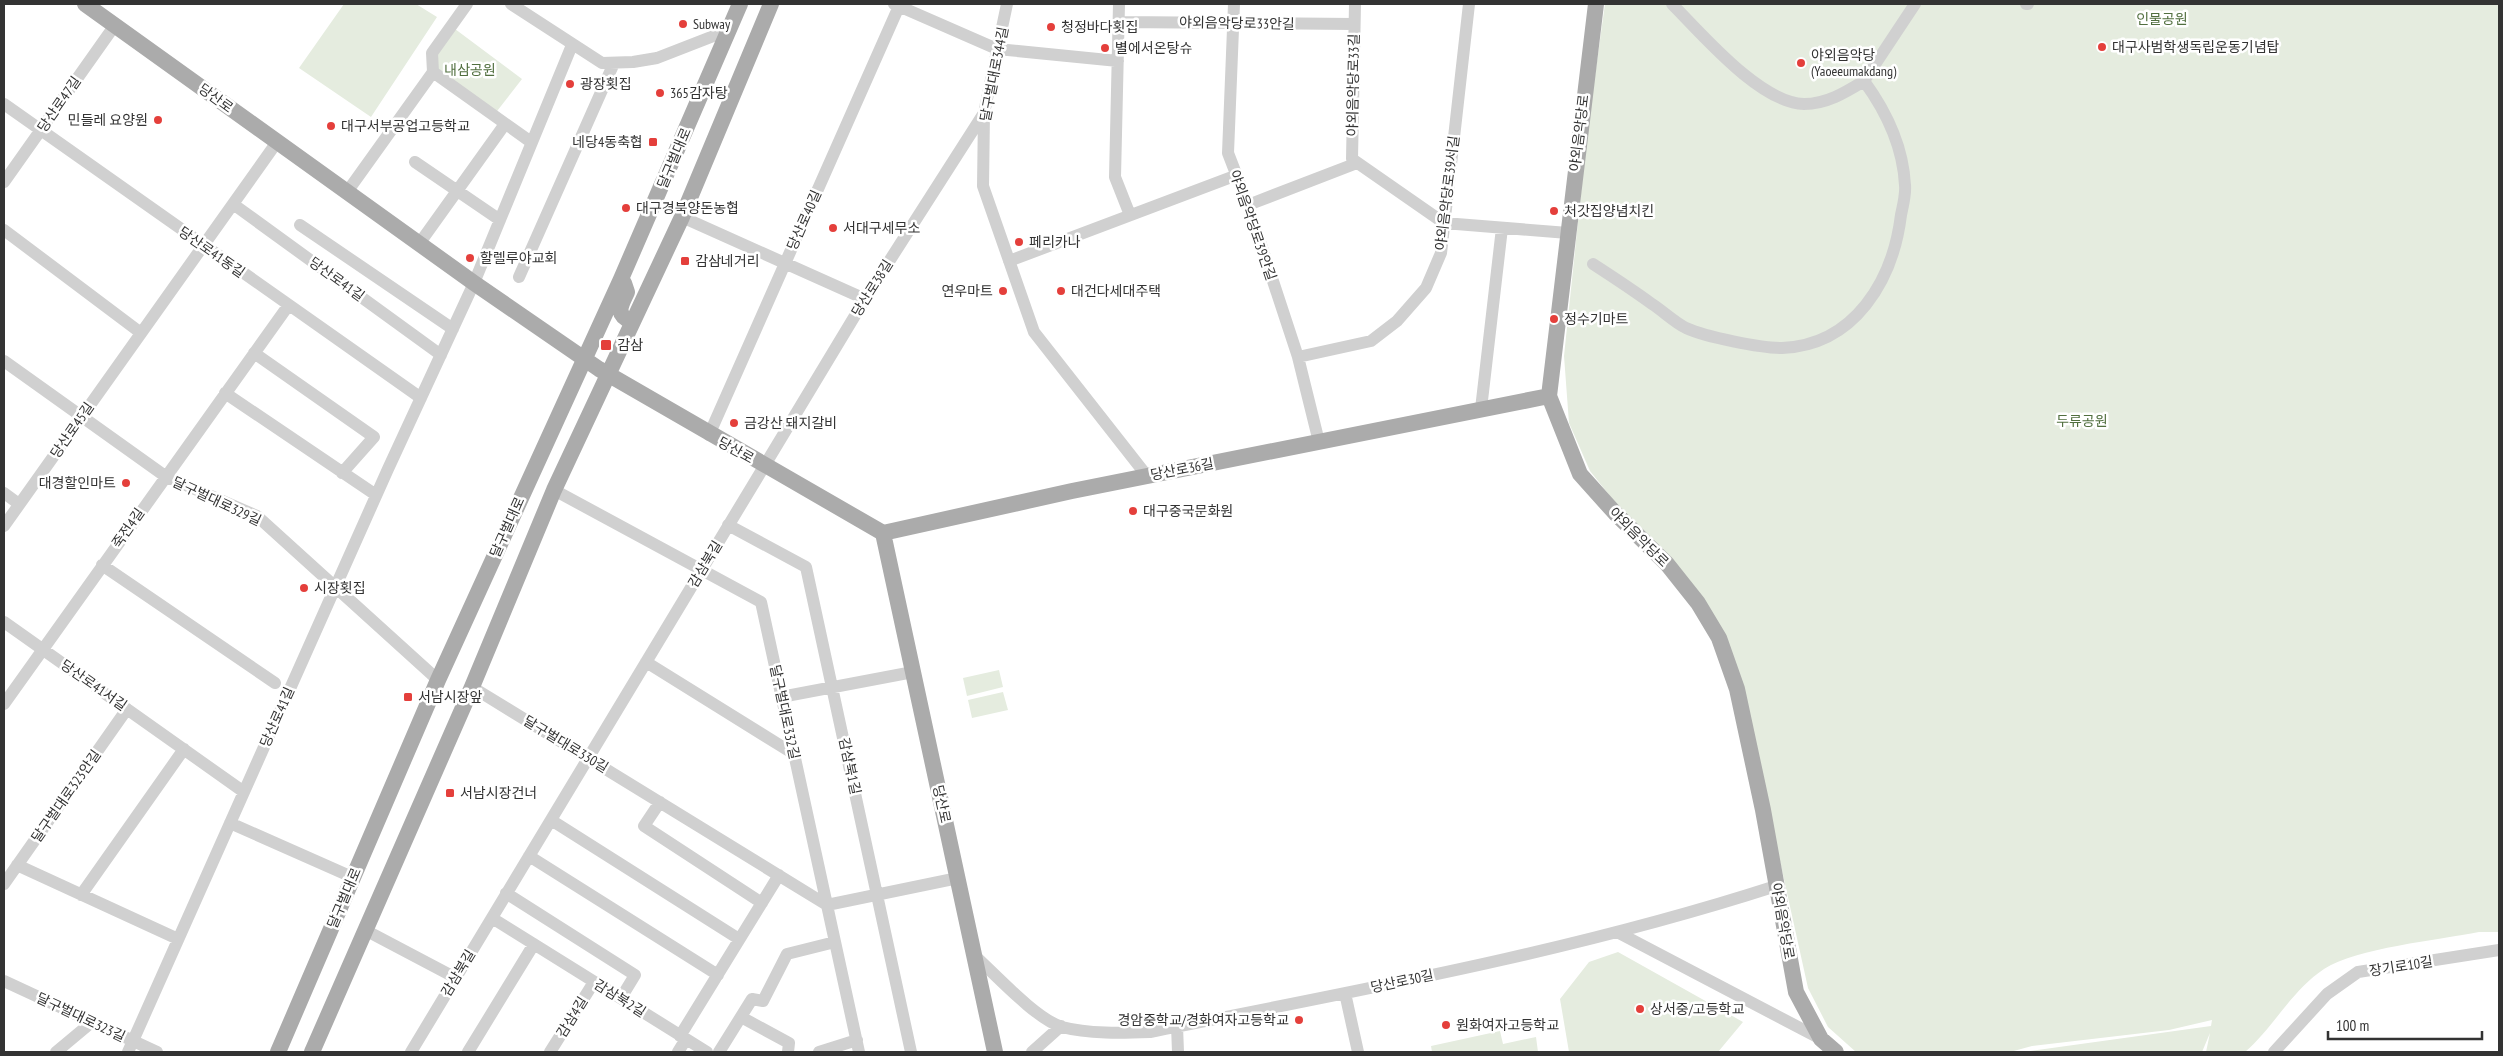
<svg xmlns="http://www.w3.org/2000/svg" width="2503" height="1056" viewBox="0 0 2503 1056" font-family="'PT Sans Narrow','Noto Sans KR',sans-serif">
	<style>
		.green { fill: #e5ecdf }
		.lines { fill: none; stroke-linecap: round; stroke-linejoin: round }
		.minor { stroke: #d0d0d0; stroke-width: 12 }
		.major { stroke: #ababab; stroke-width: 16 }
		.poi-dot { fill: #e43f3b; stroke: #fff; stroke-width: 2 }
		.labels { text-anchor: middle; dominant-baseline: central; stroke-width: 5; stroke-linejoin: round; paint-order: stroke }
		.park-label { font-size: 14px; fill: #516f3f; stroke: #fff }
		.street-label { font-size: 14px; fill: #333; stroke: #fff }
		.poi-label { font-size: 14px; fill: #333; stroke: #fff; text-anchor: start }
	</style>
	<rect width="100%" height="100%" fill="#fff"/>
	<!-- green -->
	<path class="green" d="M344,4H416L437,17L371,117L299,68Z
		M1605,4H2499V932H2479C2439,940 2356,948 2324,969C2291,991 2274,1027 2245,1052H2206L2210,1033L2202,1052H2023L2211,1026L2212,1020L2169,1030L2032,1046L2010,1052H1856L1828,1027L1808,988L1770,816L1724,638L1590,471L1569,423L1564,356L1588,126Z
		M451,26L522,79L494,115L433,72L432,53Z
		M999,670L1003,687L967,696L963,678Z
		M1003,692L1008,710L972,718L968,700Z
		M1618,952L1743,1022L1718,1052H1569L1560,999L1589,962Z
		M1500,1031L1503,1044L1536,1037L1538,1052H1432L1431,1046Z"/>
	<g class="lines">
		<!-- minor -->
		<path class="minor" d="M511,4L602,63L633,62L657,58L729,30
			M894,4L997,49L1118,61
			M1007,4L984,113L983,186L1034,332L1147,476
			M1119,4L1115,177L1130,215
			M1234,4L1228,153L1248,205L1298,357L1319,442
			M1355,4L1352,159L1444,223L1568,233
			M1672,4C1702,34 1760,103 1804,104C1827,104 1846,92 1864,81
			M2026,4H2028
			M1119,22L1354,24
			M433,72L531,142
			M4,104L421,398
			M415,162L500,220
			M4,182L115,25
			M347,192L433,72L432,53L467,4
			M233,204L441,355
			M1248,205L1357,163
			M682,217L865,299
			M300,225L453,329
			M4,230L141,333
			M419,244L505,124
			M1009,261L1237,175
			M1593,264C1613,277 1633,290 1652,304C1663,311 1674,322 1686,328C1706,337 1760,348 1782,348C1855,345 1893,280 1901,215C1903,205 1906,194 1905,185C1903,147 1886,111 1864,81L1915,4
			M519,277L614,63
			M254,353L374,437L342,473
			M1298,357L1371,341L1397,321L1426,288L1441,253L1469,4
			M4,361L165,476L257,516L438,680
			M225,393L376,495
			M1481,409L1502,228
			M709,435L900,4
			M554,490L761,602L859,1052
			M4,493L19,504
			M728,525L806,567L911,1052
			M4,526L277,142
			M102,565L275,683
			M4,622L244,792
			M646,662L794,754
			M472,687L827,905L958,878
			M781,697L913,672
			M4,704L288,306
			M660,802L644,826L762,903
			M551,820L739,939
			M230,823L352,877
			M529,856L718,975
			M17,865L178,939
			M4,884L127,709
			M506,893L635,975L621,998
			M81,895L184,749
			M492,918L707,1052
			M365,930L456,978
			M1617,932L1821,1039
			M975,956C996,975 1036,1019 1062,1027C1088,1034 1123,1033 1150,1032C1360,990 1572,952 1776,886
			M4,981L157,1052
			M1345,993L1358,1052
			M741,1017L789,1043L788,1052
			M1177,1026L1178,1052
			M680,1036L779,875
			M56,1052L92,1022
			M128,1052L388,469L474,283L572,45
			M411,1052L865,299L984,113
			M468,1052L534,944
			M550,1052L594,982
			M678,1052L686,1039
			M719,1052L752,999L763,1001L787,954L835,942
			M819,1052L857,1040
			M1032,1052L1061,1026
			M2274,1052L2327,994L2358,972L2499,950"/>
		<!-- major -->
		<path class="major" d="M85,4L474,283L599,369L883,533L995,1052
			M1596,4L1549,396L1580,474L1615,513L1667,564L1698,603L1719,638L1737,689L1763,810L1796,992L1821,1039L1836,1052
			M624,283L627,292C621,306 614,314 632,322
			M883,533L1072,491L1549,396
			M278,1052L438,680L621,279L740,4
			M312,1052L472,687L554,490L682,217L771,4"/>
	</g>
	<!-- markers -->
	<g class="poi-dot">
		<circle cx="683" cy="24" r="5"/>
		<circle cx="1051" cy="27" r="5"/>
		<circle cx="2102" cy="47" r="5"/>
		<circle cx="1105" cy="48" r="5"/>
		<circle cx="1801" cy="63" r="5"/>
		<circle cx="570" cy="84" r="5"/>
		<circle cx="660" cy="93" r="5"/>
		<circle cx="158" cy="120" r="5"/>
		<circle cx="331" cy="126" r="5"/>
		<rect x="648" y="137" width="10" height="10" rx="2.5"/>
		<circle cx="626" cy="208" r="5"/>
		<circle cx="1554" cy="211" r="5"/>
		<circle cx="833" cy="228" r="5"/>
		<circle cx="1019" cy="242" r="5"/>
		<circle cx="470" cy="258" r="5"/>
		<rect x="680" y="256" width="10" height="10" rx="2.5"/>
		<circle cx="1003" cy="291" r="5"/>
		<circle cx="1061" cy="291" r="5"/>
		<circle cx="1554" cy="319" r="5"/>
		<rect x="600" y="339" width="12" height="12" rx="2.5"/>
		<circle cx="734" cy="423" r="5"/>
		<circle cx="126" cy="483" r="5"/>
		<circle cx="1133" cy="511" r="5"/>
		<circle cx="304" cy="588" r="5"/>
		<rect x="403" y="692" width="10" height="10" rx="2.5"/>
		<rect x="445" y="788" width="10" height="10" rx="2.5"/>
		<circle cx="1640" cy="1009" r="5"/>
		<circle cx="1299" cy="1020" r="5"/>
		<circle cx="1446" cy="1025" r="5"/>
	</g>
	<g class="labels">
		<!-- park labels -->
		<g class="park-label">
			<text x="2162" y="19">인물공원</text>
			<text x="470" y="70">내삼공원</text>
			<text x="2082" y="421">두류공원</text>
		</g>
		<!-- street labels -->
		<g class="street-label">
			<text transform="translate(1237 23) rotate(1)">야외음악당로33안길</text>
			<text transform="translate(994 74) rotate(-79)">달구벌대로344길</text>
			<text transform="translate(1353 85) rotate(-89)">야외음악당로33길</text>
			<text transform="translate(216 98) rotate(36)">당산로</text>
			<text transform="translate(59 104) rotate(-55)">당산로47길</text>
			<text transform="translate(1579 133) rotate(-83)">야외음악당로</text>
			<text transform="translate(674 158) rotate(-67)">달구벌대로</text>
			<text transform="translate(1447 193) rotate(-83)">야외음악당로39서길</text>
			<text transform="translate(804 220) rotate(-66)">당산로40길</text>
			<text transform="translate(1253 225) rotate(71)">야외음악당로39안길</text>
			<text transform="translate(212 252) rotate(35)">당산로41동길</text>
			<text transform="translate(337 279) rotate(36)">당산로41길</text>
			<text transform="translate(872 288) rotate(-58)">당산로38길</text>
			<text transform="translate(72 430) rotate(-55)">당산로45길</text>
			<text transform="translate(736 450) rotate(29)">당산로</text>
			<text transform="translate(1182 469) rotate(-11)">당산로36길</text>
			<text transform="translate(217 501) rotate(25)">달구벌대로329길</text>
			<text transform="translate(507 527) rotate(-66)">달구벌대로</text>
			<text transform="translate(128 528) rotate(-55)">죽전4길</text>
			<text transform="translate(1639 537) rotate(45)">야외음악당로</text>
			<text transform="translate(705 564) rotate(-59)">감삼북길</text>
			<text transform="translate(94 685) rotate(35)">당산로41서길</text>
			<text transform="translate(785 712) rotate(78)">달구벌대로332길</text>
			<text transform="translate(277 717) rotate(-66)">당산로41길</text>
			<text transform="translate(566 744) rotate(31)">달구벌대로330길</text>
			<text transform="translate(850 766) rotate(78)">감삼북1길</text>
			<text transform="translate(66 796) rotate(-55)">달구벌대로323안길</text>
			<text transform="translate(942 804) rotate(78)">당산로</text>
			<text transform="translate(344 898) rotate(-67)">달구벌대로</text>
			<text transform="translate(1783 921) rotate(80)">야외음악당로</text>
			<text transform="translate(2401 966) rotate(-9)">장기로10길</text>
			<text transform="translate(458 973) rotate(-59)">감삼북길</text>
			<text transform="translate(1402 981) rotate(-12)">당산로30길</text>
			<text transform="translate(620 998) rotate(32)">감삼북2길</text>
			<text transform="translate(81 1017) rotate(25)">달구벌대로323길</text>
			<text transform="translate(572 1017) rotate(-58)">감삼4길</text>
		</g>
		<!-- poi labels -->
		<g class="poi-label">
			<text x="693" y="24">Subway</text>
			<text x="1061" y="27">청정바다횟집</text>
			<text x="2112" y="47">대구사범학생독립운동기념탑</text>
			<text x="1115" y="48">별에서온탕슈</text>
			<text x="1811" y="55">야외음악당<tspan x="1811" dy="16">(Yaoeeumakdang)</tspan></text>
			<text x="580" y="84">광장횟집</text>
			<text x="670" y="93">365감자탕</text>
			<text x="148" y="120" text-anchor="end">민들레 요양원</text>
			<text x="341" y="126">대구서부공업고등학교</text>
			<text x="643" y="142" text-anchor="end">네당4동축협</text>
			<text x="636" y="208">대구경북양돈농협</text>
			<text x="1564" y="211">처갓집양념치킨</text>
			<text x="843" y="228">서대구세무소</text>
			<text x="1029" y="242">페리카나</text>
			<text x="480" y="258">할렐루야교회</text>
			<text x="695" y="261">감삼네거리</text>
			<text x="993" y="291" text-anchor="end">연우마트</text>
			<text x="1071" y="291">대건다세대주택</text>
			<text x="1564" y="319">정수기마트</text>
			<text x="617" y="345">감삼</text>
			<text x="744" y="423">금강산 돼지갈비</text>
			<text x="116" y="483" text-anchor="end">대경할인마트</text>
			<text x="1143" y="511">대구중국문화원</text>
			<text x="314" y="588">시장횟집</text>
			<text x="418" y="697">서남시장앞</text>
			<text x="460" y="793">서남시장건너</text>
			<text x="1650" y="1009">상서중/고등학교</text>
			<text x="1289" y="1020" text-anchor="end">경암중학교/경화여자고등학교</text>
			<text x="1456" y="1025">원화여자고등학교</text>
		</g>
	</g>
	<!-- border -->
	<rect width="2503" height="1056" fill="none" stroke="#333333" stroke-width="10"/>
	<!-- scale -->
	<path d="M2328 1031v8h154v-8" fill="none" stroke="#333333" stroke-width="2.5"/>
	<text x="2336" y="1031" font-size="15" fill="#333333" stroke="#ffffff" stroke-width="4" paint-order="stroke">100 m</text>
</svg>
